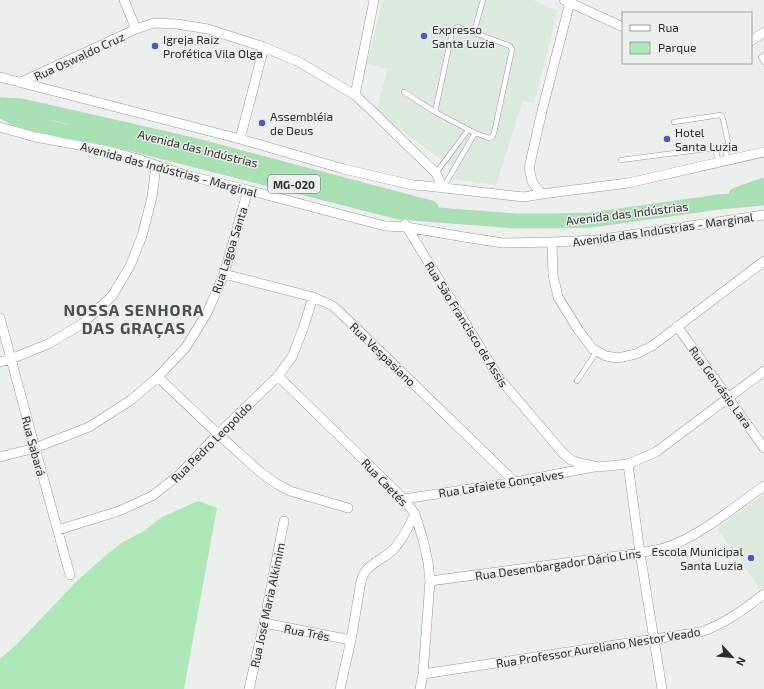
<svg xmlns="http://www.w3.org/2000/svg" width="764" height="689" viewBox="0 0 764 689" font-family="'Exo 2',sans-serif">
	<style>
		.built { fill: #dde8de }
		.green { fill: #aee7b7 }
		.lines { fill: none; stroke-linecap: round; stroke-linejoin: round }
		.service-casing { stroke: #969a96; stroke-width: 5.5 }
		.minor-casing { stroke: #969a96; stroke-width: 10 }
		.trunk-casing { stroke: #cccdcc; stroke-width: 15 }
		.service { stroke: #fff; stroke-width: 4.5 }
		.minor { stroke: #fff; stroke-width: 9 }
		.trunk { stroke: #a8dfb3; stroke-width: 14 }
		.poi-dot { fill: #4658cc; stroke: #ebf0ec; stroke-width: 1.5 }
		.labels { text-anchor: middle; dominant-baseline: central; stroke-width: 3; stroke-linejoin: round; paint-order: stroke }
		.shield { fill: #ebf0ec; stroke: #656866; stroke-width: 1 }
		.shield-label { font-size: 11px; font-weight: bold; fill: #2c2e2c }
		.poi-label { font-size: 12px; fill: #2c2e2c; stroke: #ebf0ec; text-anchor: start }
		.street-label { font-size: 12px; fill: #2c2e2c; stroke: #ebf0ec }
		.district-label { font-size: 16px; font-weight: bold; letter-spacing: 1px; fill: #4b4f4c; stroke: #ebf0ec }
	</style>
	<rect width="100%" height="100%" fill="#ebf0ec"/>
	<!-- built -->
	<path class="built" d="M383,0H533L558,11L534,103L523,100L496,185L454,179L456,170L376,112L388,69L367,63Z
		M764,494V588L761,590L717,528Z"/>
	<!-- green -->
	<path class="green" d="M198,501L217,508L184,689H0V659L17,644L76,582L97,563L121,543L144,531L162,517Z"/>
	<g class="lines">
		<!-- service casing -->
		<g class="service-casing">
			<path id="service" d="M458,27L510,46L512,50L494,133L492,137L489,138L475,133L435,112L452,33L454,29Z
				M474,32L483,0
				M764,55L761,57L764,62
				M404,92L435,112
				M724,146L728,160
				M715,148L719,162
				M621,160L729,146L723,119L722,116L720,115L674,122
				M436,173L468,130
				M443,188L475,133
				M577,381L597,351"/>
		</g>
		<!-- minor casing -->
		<g class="minor-casing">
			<path id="minor" d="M124,0L136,29
				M564,0L623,27
				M751,41L764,32
				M0,77L240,139L344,169L413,185L427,186L524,197L542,194L628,183L764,152
				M21,82L136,29L154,23L177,24L208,29L264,47L299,62L355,95L371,110L436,173L443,188
				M355,95L374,0
				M0,127L35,137L96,148L120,154L138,159L185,175L248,190L385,226L406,227L464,237L503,243L552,242L596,240L764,215
				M240,139L264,47
				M542,194L536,187L532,181L529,168L542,111L570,2L572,0
				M405,224L499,378L563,453L571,460L580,463L598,467L628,464L656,452L764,371
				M552,242L553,275L558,297L579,331L593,349L606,356L618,358L636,354L652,346L764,261
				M224,274L313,297L333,306L351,323L515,482
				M0,318L35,448L70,575
				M677,326L764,448
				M0,362L11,359L48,344L82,324L112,296L130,266L142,236L152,197L156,166
				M278,376L404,499L415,514L423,540L428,562L430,581L423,674L420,689
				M158,377L218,434L260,472L277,484L290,491L348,508
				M0,457L35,448L89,427L131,400L158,377L186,347L207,313L224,274L248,190
				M628,464L640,553L662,689
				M404,499L515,482L594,467
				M58,530L119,511L152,496L179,475L218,434L278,376L292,357L303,329L313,297
				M430,581L640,553C648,551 657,550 664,548C698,538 735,506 764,486
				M264,623L351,640
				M423,674L701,632C726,623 743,610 764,594
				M249,689L264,623L284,521
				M340,689L351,640L361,581C362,578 363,575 365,572C371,563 386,557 394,549C403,539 409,526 415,514"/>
		</g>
		<!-- trunk casing -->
		<g class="trunk-casing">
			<path id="trunk" d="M0,105L22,106L193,145L431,208
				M0,110L19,120L62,131L125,142L399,212L516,221H552L591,220L719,202L764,198
				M736,195L764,185"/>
		</g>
		<!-- service -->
		<use href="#service" class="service"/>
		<!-- minor -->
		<use href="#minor" class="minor"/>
		<!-- trunk -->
		<use href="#trunk" class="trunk"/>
	</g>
	<!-- markers -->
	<g class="poi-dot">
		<circle cx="424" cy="36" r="4"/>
		<circle cx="155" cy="46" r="4"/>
		<circle cx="262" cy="123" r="4"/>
		<circle cx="667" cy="139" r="4"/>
		<circle cx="751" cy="558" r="4"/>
	</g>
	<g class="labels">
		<!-- shield labels -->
		<rect class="shield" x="268" y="175" width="52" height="18" rx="3"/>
		<g class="shield-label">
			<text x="294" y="184">MG-020</text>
		</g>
		<!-- poi labels -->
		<g class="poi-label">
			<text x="432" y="29">Expresso<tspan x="432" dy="14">Santa Luzia</tspan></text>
			<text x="163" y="39">Igreja Raiz<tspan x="163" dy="14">Profética Vila Olga</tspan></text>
			<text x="270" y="116">Assembléia<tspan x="270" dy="14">de Deus</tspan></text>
			<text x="675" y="132">Hotel<tspan x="675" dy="14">Santa Luzia</tspan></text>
			<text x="743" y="551" text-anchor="end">Escola Municipal<tspan x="743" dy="14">Santa Luzia</tspan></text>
		</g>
		<!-- street labels -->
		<g class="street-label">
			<text transform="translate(79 56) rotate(-25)">Rua Oswaldo Cruz</text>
			<text transform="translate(198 148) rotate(14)">Avenida das Indústrias</text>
			<text transform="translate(169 169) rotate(15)">Avenida das Indústrias - Marginal</text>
			<text transform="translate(627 213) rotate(-7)">Avenida das Indústrias</text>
			<text transform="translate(663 229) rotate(-8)">Avenida das Indústrias - Marginal</text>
			<text transform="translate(229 250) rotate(-72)">Rua Lagoa Santa</text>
			<text transform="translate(467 324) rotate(58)">Rua São Francisco de Assis</text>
			<text transform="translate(383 354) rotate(44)">Rua Vespasiano</text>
			<text transform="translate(721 387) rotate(54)">Rua Gervásio Lara</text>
			<text transform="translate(211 442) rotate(-45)">Rua Pedro Leopoldo</text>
			<text transform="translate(34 446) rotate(75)">Rua Sabará</text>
			<text transform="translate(385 482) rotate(46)">Rua Caetés</text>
			<text transform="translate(501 483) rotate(-9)">Rua Lafaiete Gonçalves</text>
			<text transform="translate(558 564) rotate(-8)">Rua Desembargador Dário Lins</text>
			<text transform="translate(267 605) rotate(-78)">Rua José Maria Alkimim</text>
			<text transform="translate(307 632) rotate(11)">Rua Três</text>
			<text transform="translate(598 647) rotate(-9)">Rua Professor Aureliano Nestor Veado</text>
		</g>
		<!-- district labels -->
		<g class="district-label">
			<text x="134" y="309">NOSSA SENHORA<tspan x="134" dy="18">DAS GRAÇAS</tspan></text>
		</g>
	</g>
	<!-- legend -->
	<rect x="622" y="12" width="130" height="52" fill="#ebf0ec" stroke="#9fa29f"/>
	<rect x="630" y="25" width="20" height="6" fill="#ffffff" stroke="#9fa29f"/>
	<text x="658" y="32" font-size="12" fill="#2c2e2c">Rua</text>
	<rect x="630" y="42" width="20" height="12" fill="#aee7b7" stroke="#9fa29f"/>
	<text x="658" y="52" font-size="12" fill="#2c2e2c">Parque</text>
	<!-- north arrow -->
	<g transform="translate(732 657) rotate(117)" stroke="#ebf0ec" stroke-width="3" paint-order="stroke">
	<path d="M0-3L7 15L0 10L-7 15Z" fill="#2c2e2c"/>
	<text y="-6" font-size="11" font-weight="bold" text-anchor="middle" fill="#2c2e2c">N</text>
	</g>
</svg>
